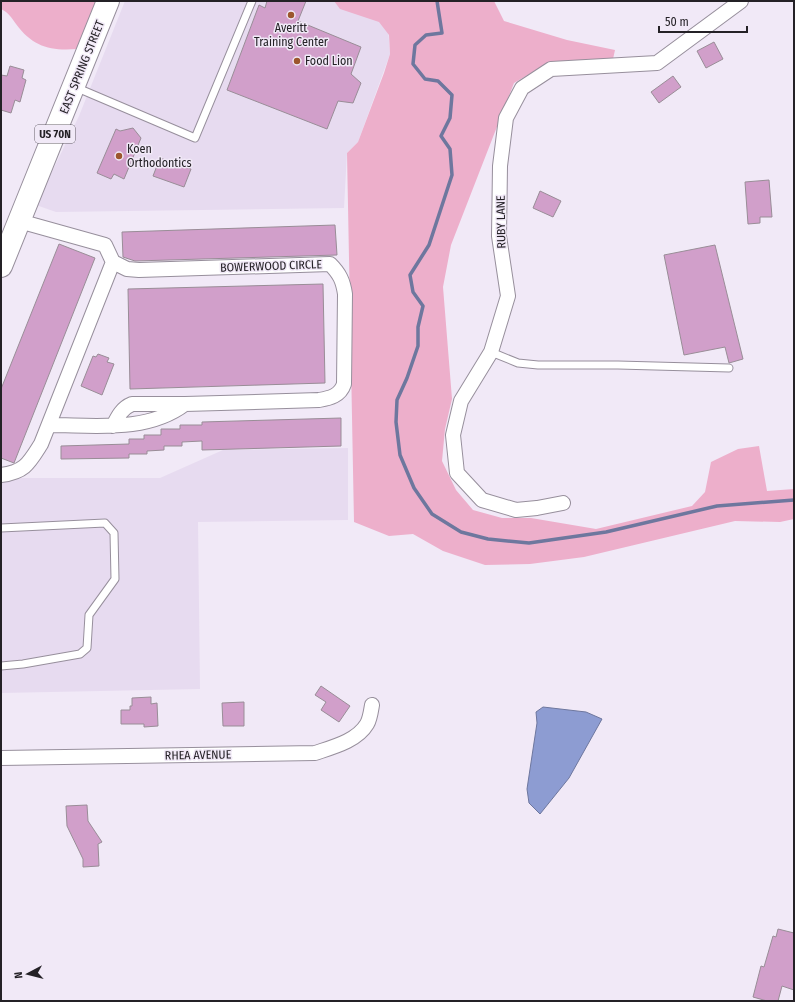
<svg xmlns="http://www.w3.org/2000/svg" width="795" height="1002" viewBox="0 0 795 1002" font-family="'Fira Sans Condensed',sans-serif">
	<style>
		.built { fill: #e7dbf0 }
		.green { fill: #edafcb }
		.water { fill: #8d9cd2; stroke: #6e779e }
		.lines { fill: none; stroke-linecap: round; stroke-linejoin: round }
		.stream { stroke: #6e779e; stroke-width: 3.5 }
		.building { fill: #d19fca; stroke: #998d97 }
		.service-casing { stroke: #978f9c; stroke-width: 9 }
		.minor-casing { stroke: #978f9c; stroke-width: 16 }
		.primary-casing { stroke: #978f9c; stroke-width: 24 }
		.service { stroke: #fff; stroke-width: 7 }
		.minor { stroke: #fff; stroke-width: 14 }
		.primary { stroke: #fff; stroke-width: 22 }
		.poi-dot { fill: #9c562d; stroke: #f1e9f7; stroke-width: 1.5 }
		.labels { text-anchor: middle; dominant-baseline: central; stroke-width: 3; stroke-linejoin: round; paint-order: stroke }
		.shield { fill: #f1e9f7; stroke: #625d65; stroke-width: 1 }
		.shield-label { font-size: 11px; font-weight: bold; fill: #242126 }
		.poi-label { font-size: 12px; fill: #242126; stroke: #f1e9f7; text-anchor: start }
		.street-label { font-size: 12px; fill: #242126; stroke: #f1e9f7 }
	</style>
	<rect width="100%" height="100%" fill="#f1e9f7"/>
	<!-- built -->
	<path class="built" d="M125,1H386L390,54L358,142L347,153L344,208L56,212L36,205L79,116Z
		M348,448V520L198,522L200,689L1,693V481L22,478H160L223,450Z"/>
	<!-- green -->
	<path class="green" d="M1,1H96L77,49C50,51 33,47 16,24C11,17 9,13 1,9Z
		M334,1H494L504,21L567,40L615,50L613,59L548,63L514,83L451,245L443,287L452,399L445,429L442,461L456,490L473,510L502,518H531L596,529L692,506L705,492L711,462L738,449L759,446L767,491L794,489V519L780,522L735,521L584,557L530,564L485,565L443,551L413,534L389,536L354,522L347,153L358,142L384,73L390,54L389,35L379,22L340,9Z"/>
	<!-- water -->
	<path class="water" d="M543,707L586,712L602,719L569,778L540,814L529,803L527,789L537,723L536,712Z"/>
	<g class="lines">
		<!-- stream -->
		<path class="stream" d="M437,1L442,33L426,35L415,45L413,64L425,79L438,81L452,95L450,118L441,136L450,149L452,175L429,245L410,275L413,292L423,306L418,327V346L407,378L397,400L396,422L400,455L414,488L432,514L461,532L488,539L529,543L606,532L717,506L794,500"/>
	</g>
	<!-- building -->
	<path class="building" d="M267,1H306L298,21L361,47L351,74L361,83L353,103L338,101L327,129L227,90L259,5L265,8Z
		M714,42L723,59L706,68L697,51Z
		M10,66L24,70L22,78L26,80L20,102L15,100L11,113L1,110V75L7,76Z
		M673,76L681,87L659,103L651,92Z
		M133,128L141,138L124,179L114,174L111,179L97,173L116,129L120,131Z
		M160,158L191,169L184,187L153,176Z
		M769,180L772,217H760V223L748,224L745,182Z
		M540,191L561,201L553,217L533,208Z
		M335,225L337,255L135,261L123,257L122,232Z
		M59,244L95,258L14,463L1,458V389Z
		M715,245L743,359L729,363L725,347L684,355L664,255Z
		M323,284L325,383L130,389L128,289Z
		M98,354L109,358L107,362L114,364L102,395L81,386L93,356L96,357Z
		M341,418V446L202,450V441L182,442V446H164V450L147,451V454H129V458L61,459V446L129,444V439H144V435H161V429H180V425H202V422Z
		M321,686L350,706L339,722L321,710L326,702L315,695Z
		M151,697V704L157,703L158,726L144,727V724H121V710H130V706H132V698Z
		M244,702V726H223L222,703Z
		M87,805L88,821L102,842L98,844L99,866L83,867V859L67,826L66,806Z
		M778,929L794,933V990L782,986L778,1001H767L753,997L761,966L764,967L773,936L776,937Z"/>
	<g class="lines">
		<!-- service casing -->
		<g class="service-casing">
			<path id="service" d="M75,87L195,138L252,1
				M491,352L518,363L538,365H618L729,368
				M1,528L105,523L114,533L115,579L89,615L87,648L80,654L23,664L1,666"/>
		</g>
		<!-- minor casing -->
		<g class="minor-casing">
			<path id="minor" d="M49,425C94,425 147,433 185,404L319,400C330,398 340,396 344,384L345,294C343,281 340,274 330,264L139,270L127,269L113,262
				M113,426C118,416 122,408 132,404H185
				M1,475C25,472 29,463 41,444L113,262L105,245L19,221
				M563,503L537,508L516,510L482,500L457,473L453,435L461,401L491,352L508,296L499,236L500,166L506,118L522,88L551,69L657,63L741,1
				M1,758L315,753C333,747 357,741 367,724C370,719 371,711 372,705"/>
		</g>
		<!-- primary casing -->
		<g class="primary-casing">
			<path id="primary" d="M1,266L108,1"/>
		</g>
		<!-- service -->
		<use href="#service" class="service"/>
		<!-- minor -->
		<use href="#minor" class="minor"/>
		<!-- primary -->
		<use href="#primary" class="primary"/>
	</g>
	<!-- markers -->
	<g class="poi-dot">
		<circle cx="291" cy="15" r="4"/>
		<circle cx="297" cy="61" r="4"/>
		<circle cx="119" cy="156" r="4"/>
	</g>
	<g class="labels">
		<!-- shield labels -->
		<rect class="shield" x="35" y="125" width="40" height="18" rx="3"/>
		<g class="shield-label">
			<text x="55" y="134">US 70N</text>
		</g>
		<!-- poi labels -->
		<g class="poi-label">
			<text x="291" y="28" text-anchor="middle">Averitt<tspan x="291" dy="14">Training Center</tspan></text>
			<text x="305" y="61">Food Lion</text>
			<text x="127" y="149">Koen<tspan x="127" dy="14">Orthodontics</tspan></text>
		</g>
		<!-- street labels -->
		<g class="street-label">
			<text transform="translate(82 67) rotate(-68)">EAST SPRING STREET</text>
			<text transform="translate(501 222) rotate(-91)">RUBY LANE</text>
			<text transform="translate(271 266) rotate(-2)">BOWERWOOD CIRCLE</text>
			<text transform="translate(198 755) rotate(-1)">RHEA AVENUE</text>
		</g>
	</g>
	<!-- border -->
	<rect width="795" height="1002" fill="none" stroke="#242126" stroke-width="4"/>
	<!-- north arrow -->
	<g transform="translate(28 974) rotate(263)" stroke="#f1e9f7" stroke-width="3" paint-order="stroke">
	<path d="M0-3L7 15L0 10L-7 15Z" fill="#242126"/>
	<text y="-6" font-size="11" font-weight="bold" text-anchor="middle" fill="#242126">N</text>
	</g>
	<!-- scale -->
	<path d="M659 26v6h88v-6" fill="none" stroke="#242126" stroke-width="2"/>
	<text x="665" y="26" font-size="12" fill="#242126" stroke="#f1e9f7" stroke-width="3" paint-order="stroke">50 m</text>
</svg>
